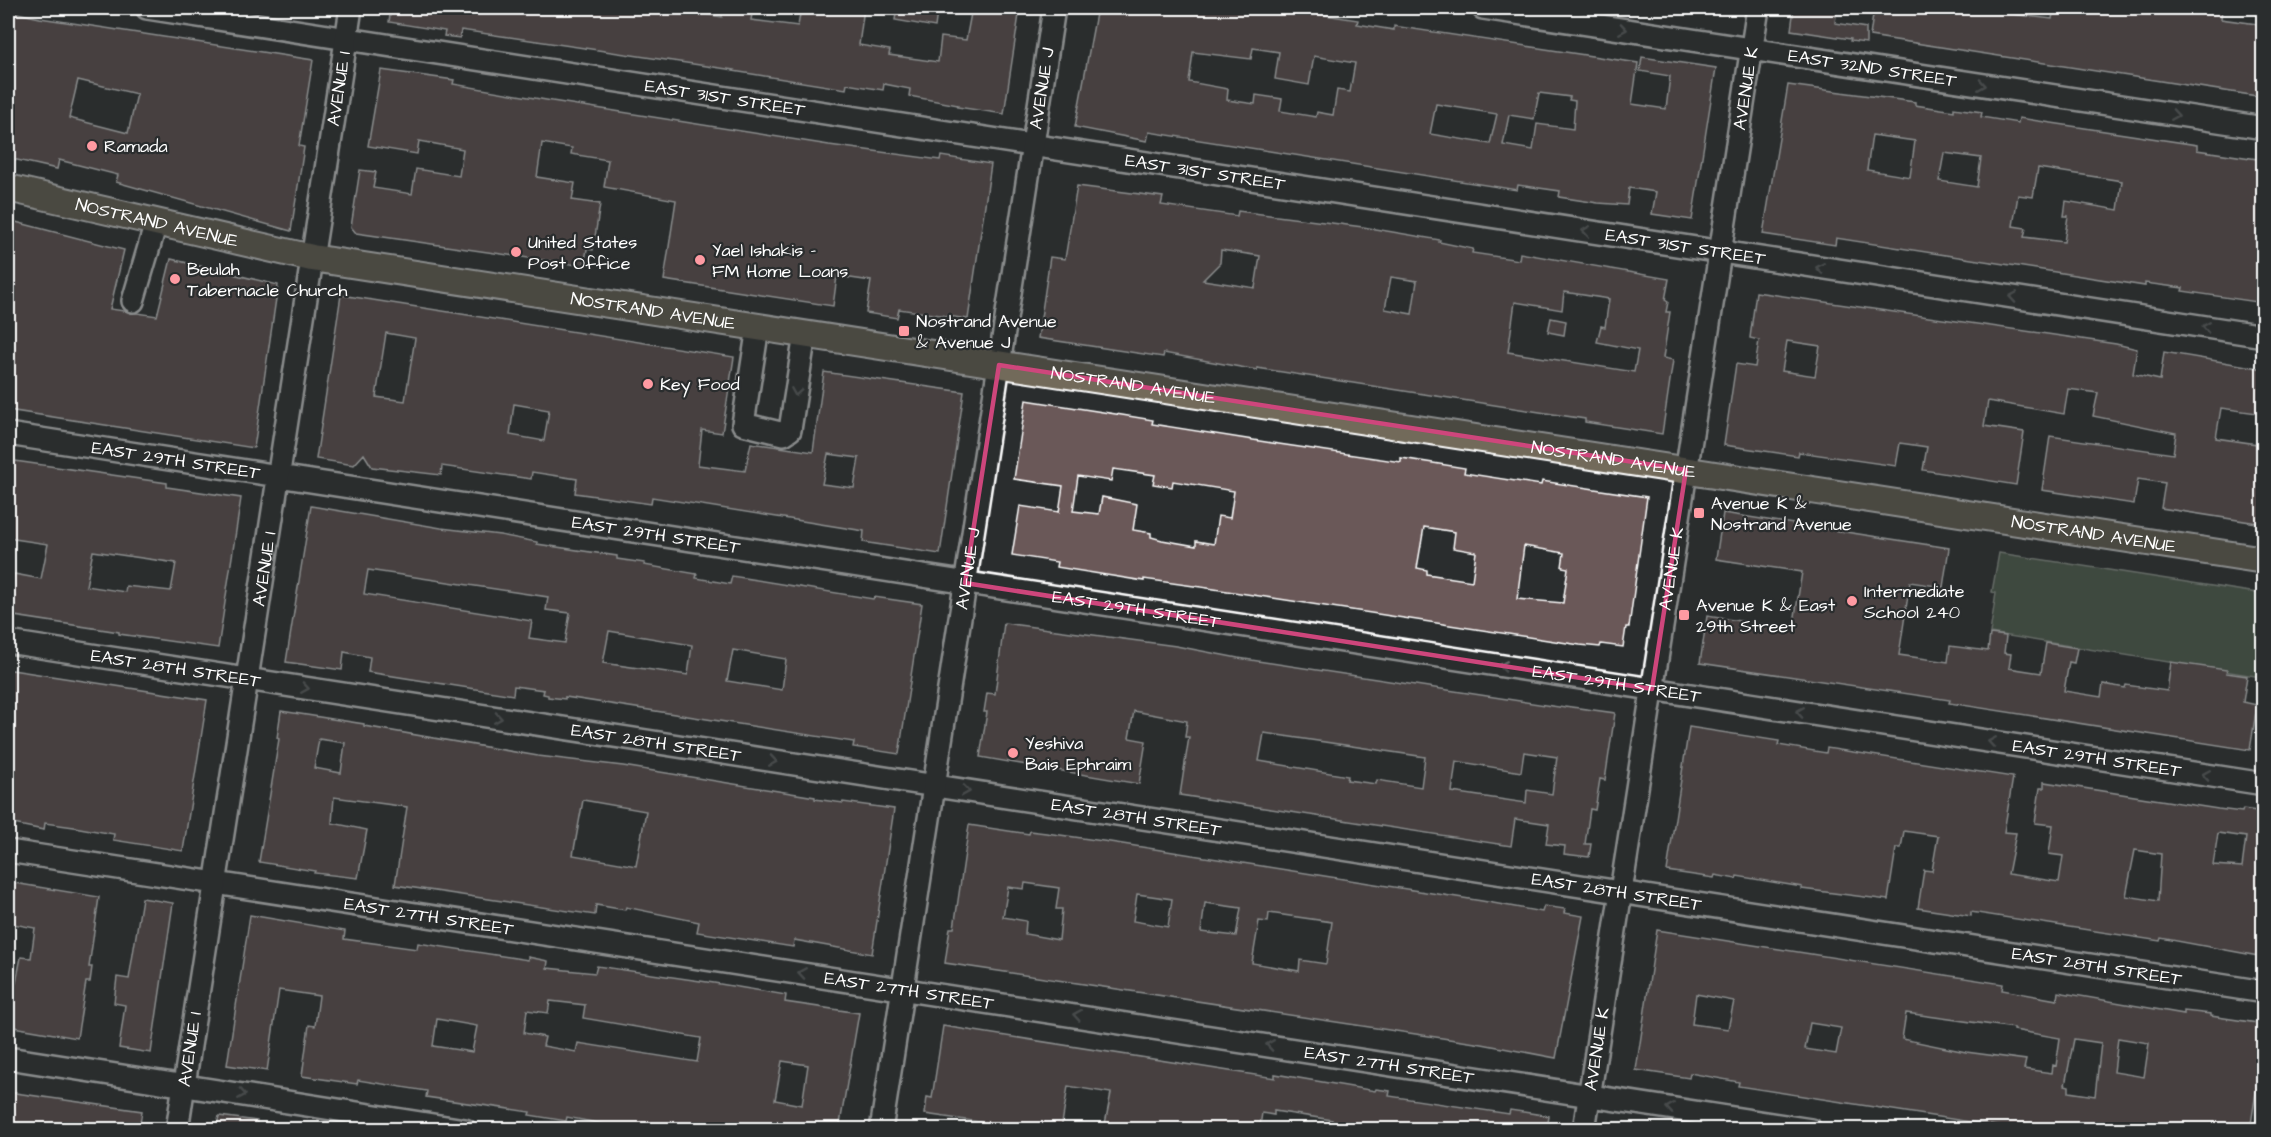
<svg xmlns="http://www.w3.org/2000/svg" width="2271" height="1137" viewBox="0 0 2271 1137" font-family="'Architects Daughter',sans-serif">
	<style>
		.green { fill: #596b56; stroke: #acb5aa; stroke-width: 1.5 }
		.building { fill: #6b5858; stroke: #fff; stroke-width: 1.5; fill-rule: evenodd }
		.lines { fill: none; stroke-linecap: round; stroke-linejoin: round }
		.minor-casing { stroke: #fff; stroke-width: 26 }
		.major-casing { stroke: #fff; stroke-width: 30 }
		.minor { stroke: #2a2d2e; stroke-width: 21 }
		.major { stroke: #726b5a; stroke-width: 26 }
		.oneway { stroke: #6a6c6d }
		.marked { fill: none; stroke: #ce467c; stroke-width: 4.5; stroke-linejoin: round }
		.poi-dot { fill: #ff9aa2; stroke: #2a2d2e; stroke-width: 2 }
		.labels { text-anchor: middle; dominant-baseline: central; stroke-width: 4.5; stroke-linejoin: round; paint-order: stroke }
		.street-label { font-size: 18px; fill: #fff; stroke: #2a2d2e }
		.poi-label { font-size: 18px; fill: #fff; stroke: #2a2d2e; text-anchor: start }
	</style>
	<rect width="100%" height="100%" fill="#2a2d2e"/>
	<filter id="ink" filterUnits="userSpaceOnUse"><feTurbulence type="fractalNoise" baseFrequency=".0167" numOctaves="2"/><feDisplacementMap in="SourceGraphic" scale="12" xChannelSelector="R" yChannelSelector="G"/><feConvolveMatrix kernelMatrix="1 2 1 2 8 2 1 2 1" color-interpolation-filters="sRGB"/></filter>
	<g filter="url(#ink)">
		<!-- green -->
		<path class="green" d="M1999,553L2263,594L2264,660L2261,677L1990,633L1996,593L1992,592Z"/>
		<!-- building -->
		<path class="building" d="M391,8H448L467,10V8H668L722,17L723,8H753L751,20L798,26L801,8L828,13V9L842,11V8H864L859,45L890,50L889,55L938,62L941,37L966,40L972,8H1020L1004,114L957,107L958,105L909,96L910,89L884,84L883,90L847,84L846,89L733,71L734,70L461,30L460,38L444,36L445,31L389,22Z
			M897,8L937,12L935,27L895,20Z
			M1097,8H1279L1358,20L1357,24L1394,30V26L1638,63L1632,104L1666,109L1670,76L1640,71L1642,57L1716,68L1692,220L1652,214L1656,192L1629,188L1627,205L1598,203L1559,197L1560,191L1518,185L1517,190L1149,132L1147,141L1075,127ZM1253,48L1279,52L1275,79L1309,85L1314,56L1355,63L1350,92L1337,90L1333,115L1317,112L1316,117L1280,111L1282,99L1256,95L1255,104L1227,100L1228,89L1189,82L1193,52L1251,59ZM1539,93L1570,97L1569,100L1575,101L1573,129L1537,124L1533,150L1503,145L1509,115L1534,119ZM1436,104L1497,114L1490,144L1430,134Z
			M1794,8H1837L1835,23L1866,28V43L1850,41L1851,39L1791,30Z
			M1874,8H1963L2052,19L2054,8H2222L2221,19L2264,25V97L1870,36Z
			M8,11L40,18L313,60L299,146L304,147L291,231L116,182L118,175L59,160L57,169L8,158ZM78,80L137,94L128,133L69,118Z
			M381,70L454,80L453,84L552,101L829,145L940,160L941,156L991,164L968,319L899,309L897,318L866,313L871,281L837,276L833,306L664,280L676,200L604,187L608,160L571,154L572,148L542,143L537,177L575,183L572,200L600,204L593,250L587,249L584,266L356,233L351,227L360,170L376,172L373,188L412,194L416,169L459,176L463,149L419,141L417,154L368,146Z
			M1788,85L1915,102V105L1954,111V108L1982,112L1981,117L2018,123L2019,118L2197,145V150L2264,160V216L2261,234L2264,235V303L2182,291L2183,288L2145,283V286L1836,238L1835,245L1763,234ZM1872,135L1915,141L1910,177L1867,170ZM1944,153L1981,158L1977,187L1939,181ZM2038,168L2122,181L2118,210L2066,201L2064,216H2068L2064,242L2024,237L2026,228L2013,226L2018,195L2033,197Z
			M1077,186L1163,197L1161,205L1237,216L1238,211L1363,227L1440,240L1439,242L1473,249L1472,253L1519,260L1520,253L1669,279L1665,300L1668,302L1666,312H1670L1663,358L1673,360L1662,434L1585,422V419L1257,368V370L1164,353L1163,357L1038,338L1050,257L1065,259ZM1221,250L1260,256L1255,288L1203,280L1220,263ZM1391,277L1417,281L1412,314L1385,309ZM1564,292L1609,299L1605,327L1601,326L1597,342L1638,350L1634,372L1508,352L1515,302L1562,310Z
			M8,220L124,250L110,309L157,316L171,259L278,285L254,448L8,410Z
			M1756,292L2116,344L2137,349L2133,374L2160,380L2164,352L2264,369V414L2221,408L2216,438L2264,445V524L2161,508L2165,483L2138,479L2134,504L2042,490L2050,436L2173,454L2176,433L2093,416L2098,393L2068,389L2064,414L1988,401L1984,426L2024,432L2016,485L1923,470L1927,447L1900,443L1896,466L1799,452L1798,456L1724,445L1736,364L1755,367L1759,340L1750,338ZM1787,341L1820,346L1815,376L1782,371Z
			M341,295L734,357L722,433L702,430L698,465L745,471L751,443L813,452L824,372L964,392L940,554L863,542L864,531L652,497L651,504L575,493L577,479L532,472L531,479L442,466L441,475L372,467L364,454L354,465L316,459ZM386,333L415,338L405,401L376,397ZM514,404L549,410L544,441L510,435ZM828,454L859,458L854,488L822,484Z
			M1551,318L1566,321L1564,335L1548,332Z
			M1026,400L1122,415L1153,420L1152,424L1272,443L1401,462V458L1465,468L1464,473L1541,485L1542,481L1647,497L1629,627H1626L1623,647L1601,644L1600,647L1580,645L1201,587L1144,579V581L1056,567L1057,562L1012,555L1020,506L1059,512L1063,486L1014,479ZM1113,469L1155,475L1153,484L1172,487L1173,481L1234,491L1230,518L1218,516L1214,544L1196,541V546L1162,540L1151,537V533L1133,530L1137,504L1102,497L1099,514L1073,511L1078,476L1111,481ZM1424,527L1455,532L1453,548L1476,552L1472,581L1427,574V570L1417,568ZM1524,546L1564,553L1562,567L1568,568L1563,603L1517,599Z
			M8,460L167,483V487L241,498L218,648L119,634V632L8,615L14,574L41,579L48,544L8,538ZM93,551L176,563L171,591L126,586L125,592L86,586Z
			M311,506L441,528L500,535L537,542V544L617,556V559L645,563L644,565L697,574L696,578L730,584L732,576L873,599L874,597L922,604L899,754L853,747L854,742L565,697V699L548,697V695L543,694L544,690L514,686L513,695L368,672L370,657L344,652L342,670L286,662ZM368,570L548,597L546,610L570,613L565,643L529,638L532,621L364,594ZM609,631L692,645L688,675L603,663ZM733,650L786,659L782,690L727,681Z
			M1723,513L1949,548L1943,587L1910,582L1899,655L1948,662L1950,646L1988,651L1990,634L2006,636L2004,653L2011,654L2009,668L2041,673L2046,643L2077,648L2074,663L2069,662L2064,691L2101,697L2103,684L2125,688L2126,685L2167,691L2171,662L2227,670L2226,673L2247,676L2243,702L2257,705L2250,750L1949,703L1950,700L1700,663L1707,616L1793,629L1802,572L1716,559Z
			M1004,623L1176,646L1238,658L1565,708V706L1615,713L1605,780L1600,779L1595,810L1590,809L1585,844H1591L1589,857L1564,854L1565,846L1546,844L1549,824L1515,819L1511,846L1180,795L1189,737H1185L1187,721L1161,716L1134,711L1129,738L1146,741L1139,784L980,757L987,712H984L987,693L995,694ZM1264,733L1425,757L1421,787L1377,780L1376,784L1347,780L1348,776L1259,761ZM1524,752L1557,757L1552,794L1527,790L1526,803L1452,792L1456,761L1521,772Z
			M12,670L207,700L183,851L113,840L114,834L74,827L45,823L44,830L8,823V671Z
			M281,711L364,724V726L538,756L623,766L815,797V799L843,803V802L894,809L872,954L794,940L793,947L697,932L699,922L626,907L625,910L596,905L595,915L395,885L407,807L334,797L332,823L367,830L358,878L314,873L315,871L259,862L279,739L277,738ZM319,739L345,743L341,773L314,768ZM583,800L646,811L636,866L573,855Z
			M1689,727L1779,741L1778,745L1826,753L1827,748L2013,777L2004,832L2016,833L2008,874L2059,882L2063,856L2049,854L2053,825L2035,823L2040,788H2044V782L2218,809L2242,812L2243,809L2264,812V957L2161,938L2160,941L1971,912V916L1918,908L1924,870L1932,871L1938,836L1904,831L1901,848H1896L1888,900L1802,889V887L1737,876L1736,879L1715,875L1714,878L1667,871ZM2218,833L2246,837L2242,867L2213,865ZM2135,850L2161,854L2158,901L2126,896Z
			M969,825L1029,834L1030,831L1046,833L1110,842L1482,901L1542,912L1544,906L1565,909L1564,913L1583,916L1556,1058L1482,1044L945,963L950,928H954ZM1025,883L1059,888L1056,909H1062L1059,940L1025,934L1026,921L1003,917L1008,887L1024,889ZM1137,894L1172,899L1168,927L1133,921ZM1205,903L1241,908L1236,936L1201,932ZM1269,913L1332,922L1326,964L1300,960L1299,971L1252,963L1259,921L1268,922Z
			M14,883L99,897L89,967H92L90,982H86L77,1038L8,1026V982L16,983L21,957L31,958L35,928L8,923Z
			M142,898L173,903L151,1053L119,1048L125,1005L114,1003L117,977L129,979Z
			M250,915L345,931L344,939L417,949L418,943L528,960V957L548,961L547,968L595,973L597,966L714,983L786,995L785,1002L859,1013L839,1130H634L567,1117L566,1121L529,1115L530,1112L426,1097L427,1091L358,1080L357,1084L302,1076L309,1025L315,1026L319,996L279,990L267,1071L227,1065ZM550,1001L585,1005L583,1018L701,1038L697,1062L578,1043L576,1052L543,1046L545,1037L524,1033L527,1010L548,1013ZM437,1019L477,1026L472,1052L433,1046ZM782,1061L808,1065L802,1105L775,1100Z
			M1657,930L2003,984L2002,990L2057,1000L2058,992L2184,1014V1011L2211,1014V1016L2264,1024V1042L2250,1130H2022L1738,1086L1739,1082L1690,1073L1689,1078L1636,1070ZM1696,994L1734,1001L1728,1029L1692,1024ZM1906,1013L2014,1028V1030L2060,1038L2056,1066L2053,1065L2052,1073L2024,1069L2026,1060L1966,1052L1902,1039ZM1810,1023L1841,1028L1836,1054L1805,1049ZM2118,1038L2149,1043L2144,1077L2114,1072ZM2074,1039L2101,1043L2095,1096L2069,1092V1086L2065,1085Z
			M943,1026L1242,1073L1275,1078V1074L1375,1091L1376,1089L1390,1091L1389,1096L1509,1114L1510,1110L1549,1116L1547,1130H1517L1492,1126L1491,1130H1331L1332,1120L1274,1111V1115L1262,1113L1260,1126L1252,1125V1128L1234,1125H1228L1227,1130H1125L1126,1128L1105,1124L1111,1093L1068,1086L1061,1130H978L980,1122L925,1114L927,1097L932,1098Z
			M8,1092L142,1111L139,1130L92,1127V1130H43L8,1125Z
			M219,1116L257,1121V1130H216Z"/>
		<g class="lines">
			<!-- minor casing -->
			<g class="minor-casing">
				<g id="minor">
					<path id="s1" d="M147,8L2264,336"/>
					<path id="s2" d="M1483,8L2264,128"/>
					<path d="M133,301L156,223"/>
					<path d="M758,327L743,424L784,434L790,430L805,334"/>
					<path id="s3" d="M8,434L2264,784"/>
					<path id="s4" d="M8,642L2264,992"/>
					<path id="s5" d="M8,851L1811,1130"/>
					<path d="M8,1058L465,1130"/>
					<path id="s6" d="M177,1130L351,8"/>
					<path id="s7" d="M881,1130L1054,8"/>
					<path id="s8" d="M1584,1130L1758,8"/>
				</g>
			</g>
			<!-- major casing -->
			<g class="major-casing">
				<g id="major">
					<path id="s9" d="M8,188L312,258L2264,560"/>
				</g>
			</g>
			<!-- minor -->
			<use href="#minor" class="minor"/>
			<!-- major -->
			<use href="#major" class="major"/>
		</g>
		<!-- one-way arrows -->
		<defs><path id="oneway-chevron" d="M-2-3.5L2.5 0L-2 3.5" fill="none" stroke-width="1.6" stroke-linecap="round" stroke-linejoin="round" transform="scale(1.5)"/></defs>
		<g class="oneway">
			<use href="#oneway-chevron" transform="translate(1623 29) rotate(9)"/>
			<use href="#oneway-chevron" transform="translate(1982 85) rotate(9)"/>
			<use href="#oneway-chevron" transform="translate(2175 115) rotate(9)"/>
			<use href="#oneway-chevron" transform="translate(1586 231) rotate(-171)"/>
			<use href="#oneway-chevron" transform="translate(1820 268) rotate(-171)"/>
			<use href="#oneway-chevron" transform="translate(2013 297) rotate(-171)"/>
			<use href="#oneway-chevron" transform="translate(2206 327) rotate(-171)"/>
			<use href="#oneway-chevron" transform="translate(796 392) rotate(99)"/>
			<use href="#oneway-chevron" transform="translate(1503 666) rotate(-171)"/>
			<use href="#oneway-chevron" transform="translate(305 688) rotate(9)"/>
			<use href="#oneway-chevron" transform="translate(1800 712) rotate(-171)"/>
			<use href="#oneway-chevron" transform="translate(498 718) rotate(9)"/>
			<use href="#oneway-chevron" transform="translate(1992 742) rotate(-171)"/>
			<use href="#oneway-chevron" transform="translate(773 761) rotate(9)"/>
			<use href="#oneway-chevron" transform="translate(2206 775) rotate(-171)"/>
			<use href="#oneway-chevron" transform="translate(966 791) rotate(9)"/>
			<use href="#oneway-chevron" transform="translate(802 973) rotate(-171)"/>
			<use href="#oneway-chevron" transform="translate(1077 1015) rotate(-171)"/>
			<use href="#oneway-chevron" transform="translate(1270 1045) rotate(-171)"/>
			<use href="#oneway-chevron" transform="translate(242 1094) rotate(9)"/>
			<use href="#oneway-chevron" transform="translate(1670 1108) rotate(-171)"/>
		</g>
	</g>
	<!-- marked area -->
	<path d="M0 0H2271V1137H0ZM999,365L1686,470L1652,689L965,583Z" fill="#2a2d2e" fill-opacity=".55" fill-rule="evenodd"/>
	<path class="marked" d="M999,365L1686,470L1652,689L965,583Z"/>
	<!-- markers -->
	<g class="poi-dot">
		<circle cx="92" cy="146" r="6"/>
		<circle cx="516" cy="252" r="6"/>
		<circle cx="700" cy="260" r="6"/>
		<circle cx="175" cy="279" r="6"/>
		<rect x="898" y="325" width="12" height="12" rx="3"/>
		<circle cx="648" cy="384" r="6"/>
		<rect x="1693" y="507" width="12" height="12" rx="3"/>
		<circle cx="1852" cy="601" r="6"/>
		<rect x="1678" y="609" width="12" height="12" rx="3"/>
		<circle cx="1013" cy="753" r="6"/>
	</g>
	<g class="labels">
		<!-- street labels -->
		<g class="street-label">
			<text stroke="none"><textPath href="#s2" startOffset="394">EAST 32ND STREET</textPath></text>
			<text stroke="none"><textPath href="#s6" startOffset="1054">AVENUE I</textPath></text>
			<text stroke="none"><textPath href="#s7" startOffset="1054">AVENUE J</textPath></text>
			<text stroke="none"><textPath href="#s8" startOffset="1054">AVENUE K</textPath></text>
			<text stroke="none"><textPath href="#s1" startOffset="585">EAST 31ST STREET</textPath></text>
			<text stroke="none"><textPath href="#s1" startOffset="1071">EAST 31ST STREET</textPath></text>
			<text stroke="none"><textPath href="#s9" startOffset="153">NOSTRAND AVENUE</textPath></text>
			<text stroke="none"><textPath href="#s1" startOffset="1557">EAST 31ST STREET</textPath></text>
			<text stroke="none"><textPath href="#s9" startOffset="657">NOSTRAND AVENUE</textPath></text>
			<text stroke="none"><textPath href="#s9" startOffset="1143">NOSTRAND AVENUE</textPath></text>
			<text stroke="none"><textPath href="#s9" startOffset="1629">NOSTRAND AVENUE</textPath></text>
			<text stroke="none"><textPath href="#s3" startOffset="170">EAST 29TH STREET</textPath></text>
			<text stroke="none"><textPath href="#s9" startOffset="2115">NOSTRAND AVENUE</textPath></text>
			<text stroke="none"><textPath href="#s3" startOffset="656">EAST 29TH STREET</textPath></text>
			<text stroke="none"><textPath href="#s8" startOffset="568">AVENUE K</textPath></text>
			<text stroke="none"><textPath href="#s6" startOffset="568">AVENUE I</textPath></text>
			<text stroke="none"><textPath href="#s7" startOffset="568">AVENUE J</textPath></text>
			<text stroke="none"><textPath href="#s3" startOffset="1142">EAST 29TH STREET</textPath></text>
			<text stroke="none"><textPath href="#s4" startOffset="170">EAST 28TH STREET</textPath></text>
			<text stroke="none"><textPath href="#s3" startOffset="1628">EAST 29TH STREET</textPath></text>
			<text stroke="none"><textPath href="#s4" startOffset="656">EAST 28TH STREET</textPath></text>
			<text stroke="none"><textPath href="#s3" startOffset="2114">EAST 29TH STREET</textPath></text>
			<text stroke="none"><textPath href="#s4" startOffset="1142">EAST 28TH STREET</textPath></text>
			<text stroke="none"><textPath href="#s4" startOffset="1628">EAST 28TH STREET</textPath></text>
			<text stroke="none"><textPath href="#s5" startOffset="426">EAST 27TH STREET</textPath></text>
			<text stroke="none"><textPath href="#s4" startOffset="2114">EAST 28TH STREET</textPath></text>
			<text stroke="none"><textPath href="#s5" startOffset="912">EAST 27TH STREET</textPath></text>
			<text stroke="none"><textPath href="#s6" startOffset="82">AVENUE I</textPath></text>
			<text stroke="none"><textPath href="#s8" startOffset="82">AVENUE K</textPath></text>
			<text stroke="none"><textPath href="#s5" startOffset="1398">EAST 27TH STREET</textPath></text>
		</g>
		<!-- poi labels -->
		<g class="poi-label">
			<text x="104" y="146">Ramada</text>
			<text x="528" y="242">United States<tspan x="528" dy="21">Post Office</tspan></text>
			<text x="712" y="250">Yael Ishakis -<tspan x="712" dy="21">FM Home Loans</tspan></text>
			<text x="187" y="269">Beulah<tspan x="187" dy="21">Tabernacle Church</tspan></text>
			<text x="916" y="321">Nostrand Avenue<tspan x="916" dy="21">&amp; Avenue J</tspan></text>
			<text x="660" y="384">Key Food</text>
			<text x="1711" y="503">Avenue K &amp;<tspan x="1711" dy="21">Nostrand Avenue</tspan></text>
			<text x="1864" y="591">Intermediate<tspan x="1864" dy="21">School 240</tspan></text>
			<text x="1696" y="605">Avenue K &amp; East<tspan x="1696" dy="21">29th Street</tspan></text>
			<text x="1025" y="743">Yeshiva<tspan x="1025" dy="21">Bais Ephraim</tspan></text>
		</g>
	</g>
	<!-- margin -->
	<rect width="2271" height="1137" fill="none" stroke="#2a2d2e" stroke-width="30"/>
	<rect x="15" y="15" width="2241" height="1107" fill="none" stroke="#fff" stroke-width="2" filter="url(#ink)"/>
</svg>
